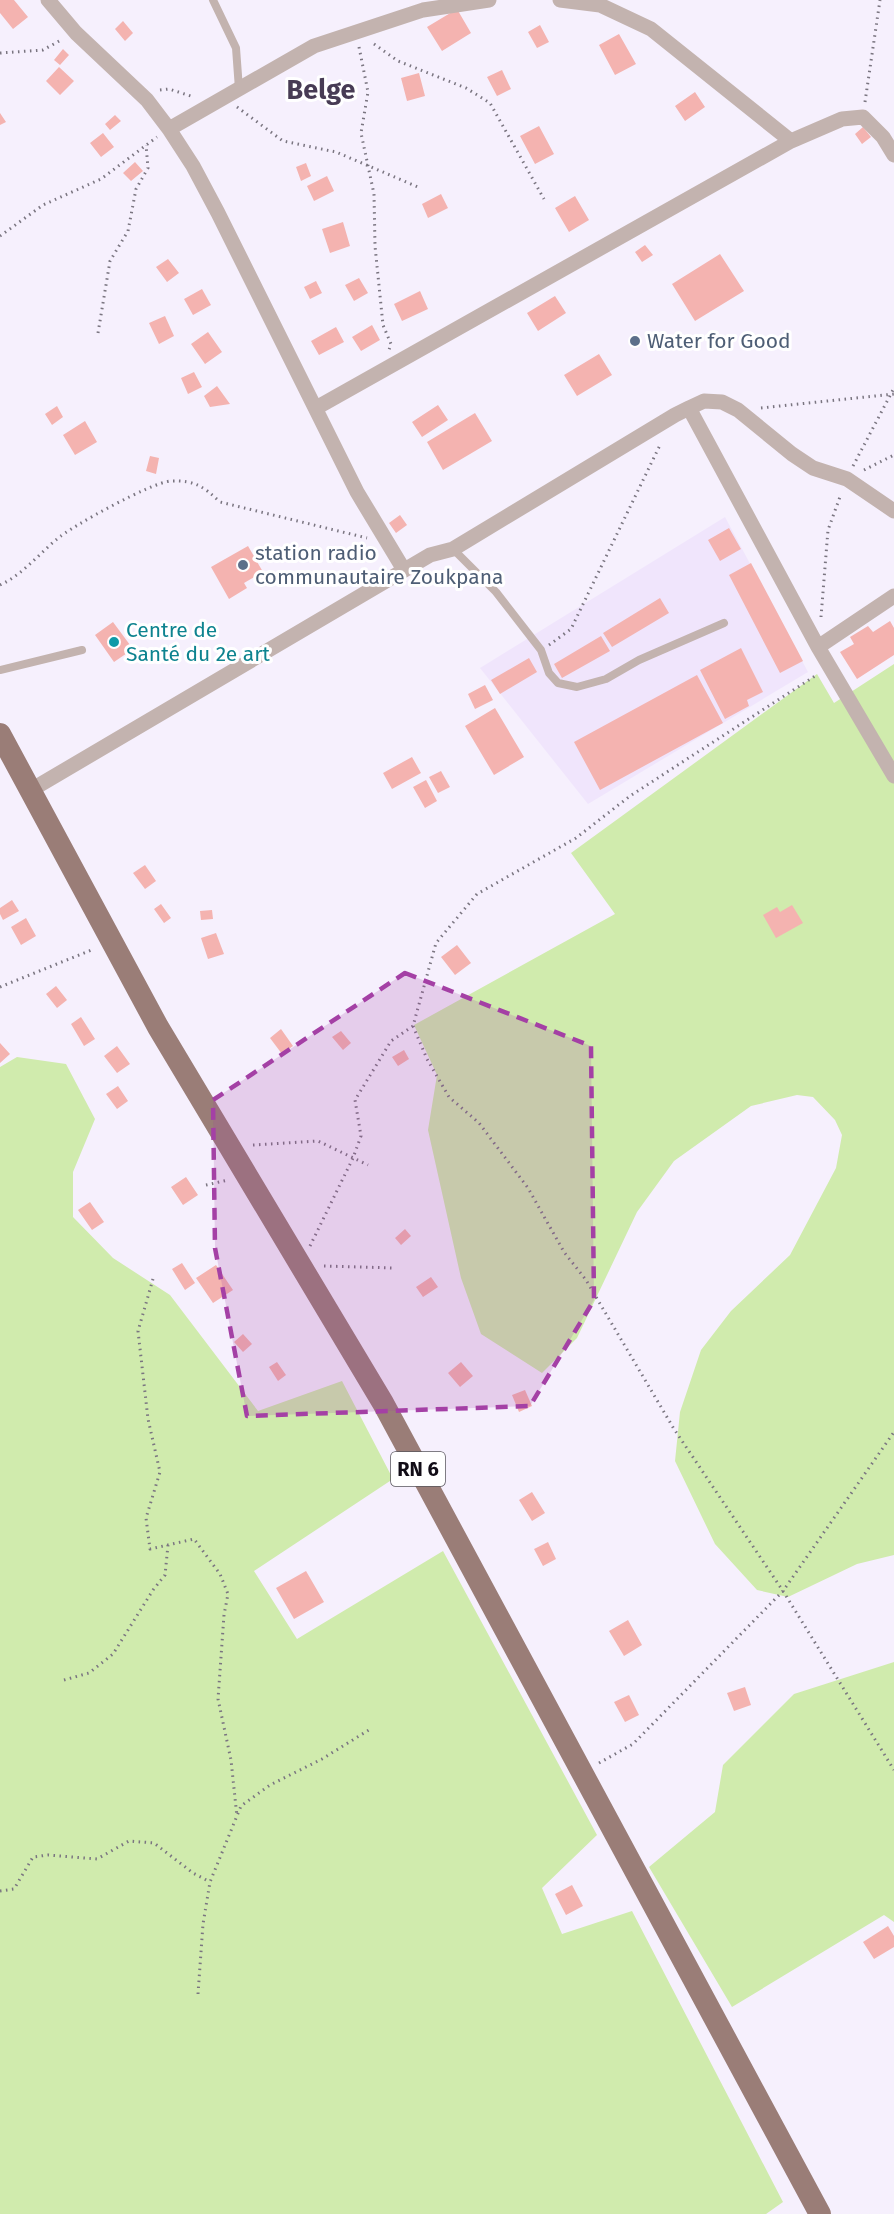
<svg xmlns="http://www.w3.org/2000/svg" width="894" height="2214" viewBox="0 0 894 2214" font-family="'Fira Sans',sans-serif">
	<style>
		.built { fill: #f0e5fc }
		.green { fill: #d0ebad }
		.building { fill: #f4b3b0 }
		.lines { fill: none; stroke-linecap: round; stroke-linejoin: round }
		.path { stroke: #7a7580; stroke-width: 3; stroke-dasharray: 1.5 4.5; stroke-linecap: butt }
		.lane { stroke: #c3b3af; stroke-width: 8 }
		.street { stroke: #c3b3af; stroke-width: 15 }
		.primary { stroke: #9a7d77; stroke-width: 22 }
		.marked { fill: #a440a5; fill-opacity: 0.2; stroke: #a440a5; stroke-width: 4.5; stroke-dasharray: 12 8; stroke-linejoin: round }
		.service-dot { fill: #5c6f8a; stroke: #fff; stroke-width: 2 }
		.culture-dot { fill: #0f9aa8; stroke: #fff; stroke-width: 2 }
		.labels { text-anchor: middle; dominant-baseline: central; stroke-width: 6; stroke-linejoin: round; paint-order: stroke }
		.shield { fill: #fff; stroke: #58555c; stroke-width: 1.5 }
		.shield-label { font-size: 20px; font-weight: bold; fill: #110c16 }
		.service-label { font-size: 21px; fill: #4e5e75; stroke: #fff; text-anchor: start }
		.culture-label { font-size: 21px; fill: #0d838f; stroke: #fff; text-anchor: start }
		.district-label { font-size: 27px; font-weight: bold; fill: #473b54; stroke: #fff }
	</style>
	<rect width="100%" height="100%" fill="#f6f0fd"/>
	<!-- built -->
	<path class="built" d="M725,517L808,672L588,804L480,668Z"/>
	<!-- green -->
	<path class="green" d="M894,664V1555L857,1564L788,1597L757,1590L715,1544L675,1461L680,1412L701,1350L731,1311L790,1255L836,1168L842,1135L835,1120L813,1097L797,1095L751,1106L674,1161L637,1212L577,1338L542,1373L481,1334L461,1278L428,1130L437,1075L414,1025L615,914L571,853L817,674L834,703Z
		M17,1057L66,1064L95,1119L73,1172V1217L113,1258L170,1295L258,1411L342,1381L393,1479L254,1571L297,1639L443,1551L597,1835L542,1888L562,1934L632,1911L783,2202L766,2214H0V1067Z
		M894,1662V1922L884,1915L732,2007L649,1867L715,1812L723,1765L794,1694Z"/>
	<!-- building -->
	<path class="building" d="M0,0H14L28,17L13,29L0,13Z
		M457,9L471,33L442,51L427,27Z
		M123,21L133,33L125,41L115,29Z
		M540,25L549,42L537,48L528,32Z
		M619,34L636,64L615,75L599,45Z
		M63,49L69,55L60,65L54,60Z
		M59,67L74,81L60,95L46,81Z
		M502,70L511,89L497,96L487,77Z
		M419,73L425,96L407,101L401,78Z
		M695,92L705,107L685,121L675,106Z
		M0,113L6,122L0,125Z
		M115,115L121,121L110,130L105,124Z
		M539,126L554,154L535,164L520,136Z
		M863,127L871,137L862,144L855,134Z
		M103,133L114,147L101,157L90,143Z
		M135,162L143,171L131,181L123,173Z
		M306,163L311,176L301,181L296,167Z
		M327,176L334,191L314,201L307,186Z
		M441,194L448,208L428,218L422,204Z
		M575,196L589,220L569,232L555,208Z
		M343,222L350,246L330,253L322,229Z
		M645,245L653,255L642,262L635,252Z
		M720,254L744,291L695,321L672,284Z
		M168,259L179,273L167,282L156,267Z
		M359,278L368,293L354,301L345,285Z
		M316,281L322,293L310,299L304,287Z
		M202,289L211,305L193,315L184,299Z
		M420,291L428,309L402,321L394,304Z
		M555,296L566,313L538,331L527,313Z
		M165,316L174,336L159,344L149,323Z
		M372,325L380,340L361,351L352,337Z
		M336,327L344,342L319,355L311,341Z
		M208,332L222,352L205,364L191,344Z
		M599,354L612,375L577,396L564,375Z
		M194,372L202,387L188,394L181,378Z
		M217,386L230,404L210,407L204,396Z
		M438,405L448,420L422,437L412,422Z
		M57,406L63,417L52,425L45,414Z
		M475,413L492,441L443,470L427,442Z
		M85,421L97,442L75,455L63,435Z
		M150,456L159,458L156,474L146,471Z
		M400,515L407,525L396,533L389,523Z
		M729,528L741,549L720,561L708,540Z
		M248,546L263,572L244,583L247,588L229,599L211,567Z
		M751,563L803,661L780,673L729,575Z
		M660,598L669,613L612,647L603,633Z
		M890,621L894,628V655L857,679L840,652L854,644L850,637L868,626L873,632Z
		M113,622L133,649L114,662L95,635Z
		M601,636L610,651L562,678L554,664Z
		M741,648L763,692L747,700L749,706L725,719L700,670Z
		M529,658L537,672L500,694L491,680Z
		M697,675L723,723L600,790L574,742Z
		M485,685L493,700L475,709L468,694Z
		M495,708L524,757L494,775L465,726Z
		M412,757L421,773L392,789L383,773Z
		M441,771L450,787L438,793L429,777Z
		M426,780L437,801L425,808L413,787Z
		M145,865L156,881L145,889L133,873Z
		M12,900L19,911L3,920L0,914V908Z
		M161,904L171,918L164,923L154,909Z
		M792,905L803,923L776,938L763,915L777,907L780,912Z
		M212,910L213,919L201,920L200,911Z
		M26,918L36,936L21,945L11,927Z
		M216,933L224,954L208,959L201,938Z
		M457,945L471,963L455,975L441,957Z
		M56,986L67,1000L57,1008L46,994Z
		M81,1017L95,1039L84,1046L71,1024Z
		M281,1029L293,1046L282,1054L270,1038Z
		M341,1031L351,1043L343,1050L332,1037Z
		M0,1043L10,1054L0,1063Z
		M117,1046L130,1064L117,1073L104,1056Z
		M404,1050L409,1059L398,1066L392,1057Z
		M118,1086L128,1101L117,1109L106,1094Z
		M186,1177L198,1195L183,1205L171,1187Z
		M90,1202L104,1222L92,1230L78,1210Z
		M405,1229L411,1236L401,1245L395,1238Z
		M182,1263L195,1283L185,1290L172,1269Z
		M216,1265L233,1290L213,1303L196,1278Z
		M431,1277L438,1287L423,1297L416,1287Z
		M243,1334L252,1344L243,1352L234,1342Z
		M277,1362L286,1375L278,1381L269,1367Z
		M461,1362L473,1376L460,1387L448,1373Z
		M525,1390L532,1406L519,1412L512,1395Z
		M532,1492L545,1513L532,1521L519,1500Z
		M548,1542L556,1559L543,1566L534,1549Z
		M306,1571L324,1602L294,1619L276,1588Z
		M628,1620L642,1645L624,1656L609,1631Z
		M745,1687L751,1705L734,1711L727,1693Z
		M629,1695L639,1715L625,1722L614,1702Z
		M572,1885L583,1906L566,1915L555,1894Z
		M888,1926L894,1936V1947L874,1959L863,1942Z"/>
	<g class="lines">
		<!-- path -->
		<path class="path" d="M374,44L398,61L466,88L490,103L544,199
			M359,47L368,92L361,133L374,194L375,246L383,325L391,344L389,350
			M0,53L43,50L61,40
			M160,90L169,89L194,97
			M865,102L880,0
			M237,107L283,141L336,152L418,187
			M0,236L43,205L101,179L157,137
			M98,333L110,261L128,231L136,189L148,168L146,145
			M761,408L894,394
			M853,466L894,388
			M864,470L894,455
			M0,585C22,575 38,555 57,539C72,526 152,482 171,481C195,480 204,487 220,502L367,538
			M821,617L828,530L841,494
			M549,645L571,629L661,443
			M0,987L94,949
			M413,1026L427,1059L449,1097L479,1123L528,1188L564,1252L586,1280L674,1429L783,1591L894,1770
			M253,1145L318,1141L368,1165
			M206,1185L228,1180
			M310,1246L353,1158L361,1136L355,1100L391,1041L413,1026L436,943L477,894L576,838L630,796L818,674
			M324,1266L394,1268
			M153,1279L138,1331L148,1419L160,1472L146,1518L150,1549L194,1539L220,1574L228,1594L224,1615L218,1699L231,1760L237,1817
			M64,1680L89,1673L113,1654L153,1590L165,1575L168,1545
			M599,1763L633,1744L783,1591L894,1432
			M0,1891L14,1889L33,1857L48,1855L97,1859L129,1841L154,1843L193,1873L210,1882
			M198,1994L203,1924L210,1882L241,1806L270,1785L322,1759L372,1728"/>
		<!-- lane -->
		<path class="lane" d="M213,0L236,48L239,89
			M453,549L496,592L541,650L549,673L558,683L577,687L606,679L639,660L724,623
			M0,670L82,650"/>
		<!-- street -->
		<path class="street" d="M48,0L76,33L147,100L169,129L193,166L218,213L357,492L404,570
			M560,0L600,5L651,29L791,141
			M169,129L314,46L423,10L489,0
			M316,408L791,141L842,119L863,117L883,137L894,155
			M689,408L704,401L722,402L738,410L792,454L813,468L847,479L894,511
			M818,647L894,596
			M31,790L430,555L453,549L675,415L689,408L818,647L894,776"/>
		<!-- primary -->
		<path class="primary" d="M0,734L158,1027L383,1403L820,2214"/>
	</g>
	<!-- marked area -->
	<path class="marked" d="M405,973L591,1046L594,1300L530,1406L247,1416L215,1248L213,1100Z"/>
	<!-- markers -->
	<g class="service-dot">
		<circle cx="635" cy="341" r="6"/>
		<circle cx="243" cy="565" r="6"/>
	</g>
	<circle class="culture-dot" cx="114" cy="642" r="6"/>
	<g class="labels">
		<!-- shield labels -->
		<rect class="shield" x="391" y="1452" width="54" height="34" rx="4.5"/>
		<g class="shield-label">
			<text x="418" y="1469">RN 6</text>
		</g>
		<!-- service labels -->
		<g class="service-label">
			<text x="647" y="341">Water for Good</text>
			<text x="255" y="553">station radio<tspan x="255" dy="24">communautaire Zoukpana</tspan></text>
		</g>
		<!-- culture labels -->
		<g class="culture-label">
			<text x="126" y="630">Centre de<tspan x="126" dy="24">Santé du 2e art</tspan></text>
		</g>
		<!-- district labels -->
		<g class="district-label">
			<text x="321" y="90">Belge</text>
		</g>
	</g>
</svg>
